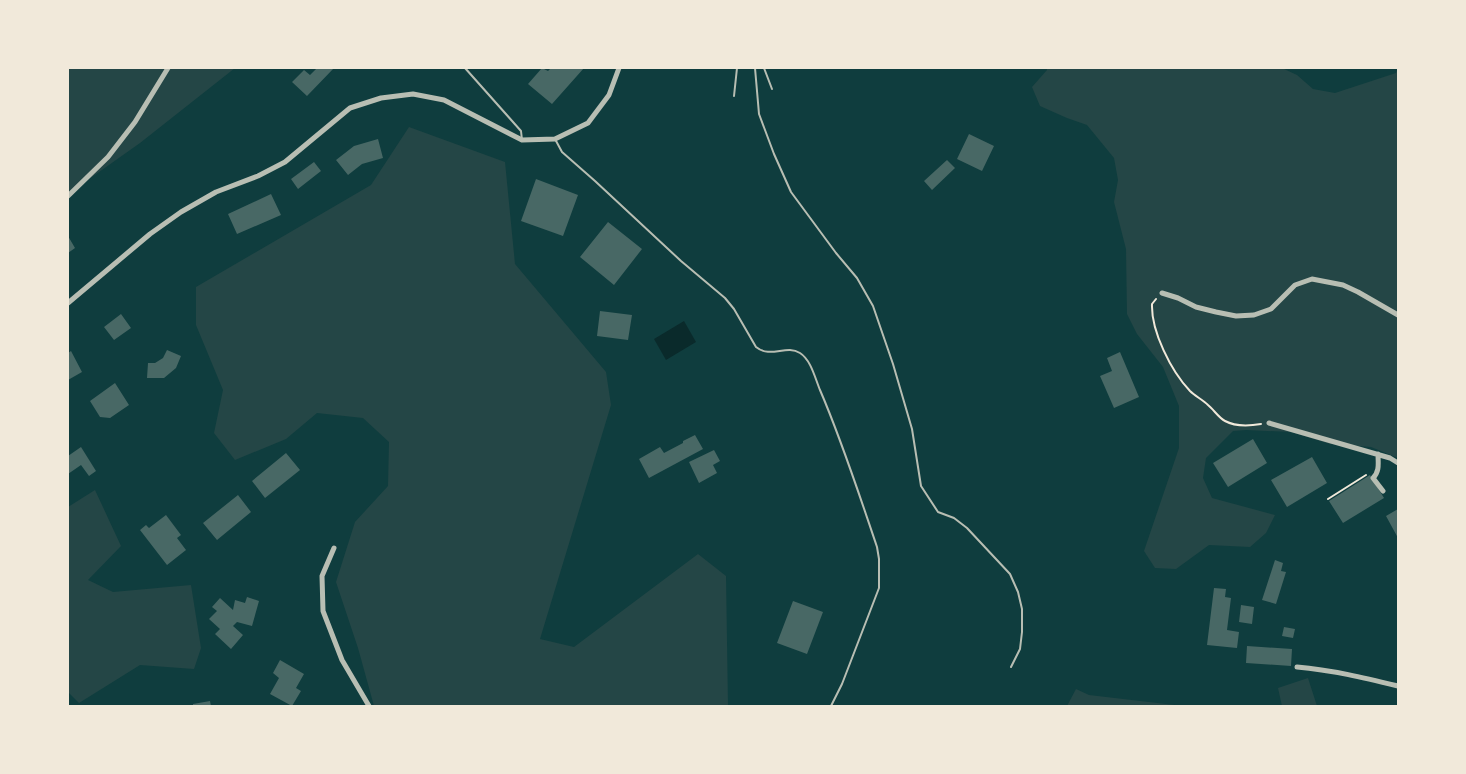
<svg xmlns="http://www.w3.org/2000/svg" width="1466" height="774" viewBox="0 0 1466 774" font-family="'Source Serif 4',serif">
	<style>
		.green { fill: #244646 }
		.water { fill: #0a2a2b }
		.building { fill: #486865 }
		.lines { fill: none; stroke-linecap: round; stroke-linejoin: round }
		.path { stroke: #f1e9da; stroke-width: 2 }
		.service { stroke: #b8beb3; stroke-width: 2 }
		.minor { stroke: #b8beb3; stroke-width: 5 }
	</style>
	<rect width="100%" height="100%" fill="#0f3d3e"/>
	<!-- green -->
	<path class="green" d="M68,68H235L140,143L68,194Z
		M1047,68H1282L1297,75L1313,89L1335,93L1396,73L1398,68V458L1371,447L1330,444L1291,432L1246,430L1233,431L1206,458L1203,478L1212,498L1275,515L1266,533L1250,547L1209,545L1176,569L1155,568L1144,551L1179,448V406L1163,367L1137,334L1127,314L1126,249L1114,202L1118,180L1114,158L1087,125L1067,118L1040,106L1032,87L1047,70Z
		M409,127L505,162L515,264L606,372L611,405L540,639L574,647L698,554L726,576L728,706H374L358,648L336,582L355,522L388,486L389,442L363,418L317,413L286,439L235,460L214,433L223,390L196,325V287L371,185Z
		M95,490L121,546L88,580L113,592L191,585L201,648L194,669L140,665L79,703L68,692V507Z
		M1308,678L1317,706H1282L1278,688Z
		M1076,689L1089,695L1183,706H1067Z"/>
	<!-- water -->
	<path class="water" d="M684,321L696,342L666,360L654,339Z"/>
	<!-- building -->
	<path class="building" d="M317,68H334L307,96L292,82L304,70L310,75Z
		M542,68L548,71L551,68H584L552,104L528,84Z
		M969,134L994,146L982,171L957,159Z
		M378,139L383,158L362,164L348,175L336,160L354,146Z
		M947,160L955,168L932,190L924,181Z
		M314,162L321,171L298,189L291,179Z
		M536,179L578,195L563,236L521,221Z
		M271,194L281,215L237,234L228,214Z
		M608,222L642,249L614,285L580,257Z
		M68,236L75,248L68,253Z
		M600,311L632,315L628,340L597,336Z
		M121,314L131,328L114,340L104,327Z
		M167,350L181,356L176,368L164,378H147L148,363H155L163,358Z
		M71,351L82,372L68,380V353Z
		M1120,352L1139,397L1114,408L1100,376L1112,371L1107,358Z
		M115,383L129,405L110,418L100,417L90,401Z
		M695,435L703,449L649,478L639,459L660,447L664,453L683,443V441Z
		M1253,439L1267,463L1228,487L1213,463Z
		M81,447L96,471L89,476L81,465L68,474V456Z
		M714,450L720,461L713,465L717,473L699,483L689,462Z
		M286,453L300,470L265,498L252,481Z
		M1312,457L1327,483L1287,507L1271,480Z
		M1370,475L1384,498L1343,523L1329,501Z
		M238,495L251,512L217,540L203,523Z
		M1398,509V538L1386,516Z
		M166,515L181,535L177,538L186,550L167,565L140,530L146,525L149,528Z
		M1275,560L1283,563L1281,571L1286,572L1276,604L1262,600Z
		M1214,588L1226,589L1225,597L1231,598L1227,630L1239,632L1237,648L1207,645Z
		M247,597L259,601L252,626L237,622L233,626L243,635L231,649L215,634L220,629L209,619L217,611L212,607L220,598L233,610L235,600L245,603Z
		M793,601L823,612L807,654L777,643Z
		M1241,605L1254,607L1252,624L1239,622Z
		M1284,627L1295,629L1293,638L1282,636Z
		M1247,646L1292,649L1291,666L1246,663Z
		M280,660L304,674L296,688L301,691L292,706L270,694L279,678L273,673Z
		M210,701L211,706H193V704Z"/>
	<g class="lines">
		<!-- path -->
		<path class="path" d="M1156,299L1152,304C1151,331 1171,371 1190,391C1195,396 1203,400 1208,405C1214,410 1219,418 1225,421C1236,427 1249,426 1261,424
			M1328,499L1366,475"/>
		<!-- service -->
		<path class="service" d="M465,68L521,131L522,140
			M755,68L759,114L774,154L791,192L836,253L857,278L873,306L893,364L912,429L921,486L938,512L954,518L967,528L1010,574L1018,592L1022,609V632L1020,649L1011,667
			M764,68L772,89
			M734,96L737,68
			M555,139L562,152L595,181L681,261L725,298L734,309L756,347C771,359 786,344 800,353C811,360 815,378 820,390C842,441 859,494 877,547L879,559V588L842,684L831,706"/>
		<!-- minor -->
		<path class="minor" d="M68,196L108,157L135,122L168,68
			M1162,293L1178,298L1196,307L1216,312L1236,316L1254,315L1271,309L1295,285L1312,279L1343,285L1358,292L1398,315
			M68,303L150,234L181,212L216,192L258,176L285,162L350,108L381,98L413,94L444,100L522,140L555,139L588,123L609,95L619,68
			M1269,423L1390,458L1398,463
			M1378,454C1378,463 1380,471 1373,478L1383,491
			M334,548L322,576L323,611L342,660L369,706
			M1297,667C1332,670 1365,678 1398,686"/>
	</g>
	<!-- border -->
	<rect width="1466" height="774" fill="none" stroke="#f1e9da" stroke-width="138"/>
</svg>
